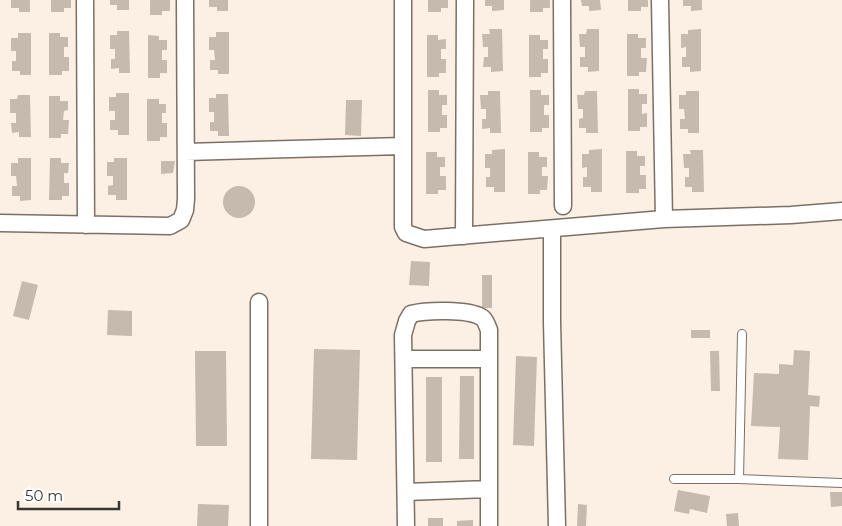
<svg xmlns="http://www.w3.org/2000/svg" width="842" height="526" viewBox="0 0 842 526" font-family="Montserrat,sans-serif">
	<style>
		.building { fill: #c6baaf }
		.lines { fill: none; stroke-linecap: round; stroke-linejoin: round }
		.lane-casing { stroke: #7b7066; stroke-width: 10 }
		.street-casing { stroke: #7b7066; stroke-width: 19 }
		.lane { stroke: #fff; stroke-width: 8 }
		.street { stroke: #fff; stroke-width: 16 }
	</style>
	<rect width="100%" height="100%" fill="#fcefe4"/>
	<!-- building -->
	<path class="building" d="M11,0H30V12H19V8H11Z
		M51,0H71V8H64V12H51Z
		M110,0H129V10H117V5H110Z
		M150,0H170V11H162V15H150Z
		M209,0H228V11H217V7H209Z
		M428,0H448V8H441V12H428Z
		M485,0H504V10L492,11V6H485Z
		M530,0H550V8H543V12H530Z
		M581,0H600L601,10L589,11V6H582Z
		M628,0H648V7H641V11H628Z
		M683,0H702V10L691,11V6H683Z
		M489,29H502L503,71L491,72V67H483L484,57H488V47H483L482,34H490Z
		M587,29H599V71L588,72V67H580V57H585V47H580L579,34H586Z
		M701,29V71L690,72V67H682V57H686V47L681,48V34H688V30Z
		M117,31H129L130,73H119V68L111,69V59H115V49H110V35H117Z
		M216,32H229V74H218V70H210V60H215L214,50H209V37H216Z
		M18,33H31V75H20V71H12V61H16V51H11V38H18Z
		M49,33H60V37H68V47H64V57H69V71H62V75H49Z
		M627,34H638V38H646V48H641V58H647L646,72H639V76H627Z
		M148,35L159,36V40H167V50H162V60H167V73H160V78H148Z
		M427,35H438V40L446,39V49H441V59H446V73H439V77H427Z
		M529,35H540V40H548V49H543V59H548V73H541V77H529Z
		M628,89H639V94H647V104H642V114L647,113V127H640V131H628Z
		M428,90H439V95H447V105H442V115H447V128H440V132H428Z
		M530,90H541V95H549V105H544V115H549V128H542V132H530Z
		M488,91H500L501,133H490V128L482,129V119H486V109H481L480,95H488Z
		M585,91H597L598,133H586V128H579V119L583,118V109H578L577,95H584Z
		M686,91H699V133H688V129H680V119H685L684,109H679V95H686Z
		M116,93H129V135H118V130H110V120H115V111H109V97H116Z
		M216,94H228L229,136H218V131H210V122H214V112H209V98H216Z
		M18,95H30L31,137H19V132L12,133L11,123H16V113H10V99H17Z
		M49,96H60V101H68V110L64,111L63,120H69L68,134H61V138H49Z
		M147,99H159V104H166V113H162V123H167V137H160V141H147Z
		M346,100H362L361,136L345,135Z
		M505,149V192H494V187H486V177H490V168H485V154H492V150Z
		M602,149V192H591V187H583V177H587V167L582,168V154H589V150Z
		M690,150H703L704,192H692V187H685V177H689V168H684L683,154H691Z
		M626,151H637V156H645V166H640V175H646V189H639V193H626Z
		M426,152H437V157H445V167H440V176H446V190H438V194H426Z
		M528,152H539V157H547V167H542V176H548L547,190H540V194H528Z
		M18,158H31V200L20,201V196H12V186H17L16,176H11V163H18Z
		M50,158H61V163H69L68,173H64V183H69V196H62V200H49Z
		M114,158H127V200H116V195H108V186L113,185V176H107V162H114Z
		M161,161H175L173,173L161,174Z
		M223 202a16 16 0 1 1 32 0a16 16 0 1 1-32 0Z
		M411,261L430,262L429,286L409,285Z
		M482,275H492V308H482Z
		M22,281L38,285L29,320L13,316Z
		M108,310L132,311V336L107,335Z
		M691,330H710V338H691Z
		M314,349L360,350L357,460L311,459Z
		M794,350L810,351L808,395L820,396L819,407L810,406L808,460L778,459L780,427L751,426L754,373L779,374V364L793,365Z
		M195,351H226L227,446H196Z
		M710,351H719L720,391H711Z
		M516,356L537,357L534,446L513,445Z
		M460,376H474V459H459Z
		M426,377H442V462H426Z
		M678,490L710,496L707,513L690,509L689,514L674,511Z
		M830,492H842V506L831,507Z
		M198,504L229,505L228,526H197Z
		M578,504L587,505L586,526H577Z
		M738,513L739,526H727L726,514Z
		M428,518H443V526H428Z
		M473,520V526H457V521Z"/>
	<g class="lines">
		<!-- lane casing -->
		<g class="lane-casing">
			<path id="lane" d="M674,479H739L842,483
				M739,479L742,334"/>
		</g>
		<!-- street casing -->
		<g class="street-casing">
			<path id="street" d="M85,0L86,225
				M403,0V227L406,233L424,239L664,219L791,215L842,211
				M562,0L563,206
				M660,0L664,219
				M186,152L403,146
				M0,223L170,226L181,220L185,210L186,199L185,0
				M552,229V322L557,526
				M464,236L465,0
				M404,359H489
				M406,492L489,489
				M259,526V302
				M406,526L403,335L407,321L411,314C426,310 468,309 481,317C485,319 487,325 489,330V526"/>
		</g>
		<!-- lane -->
		<use href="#lane" class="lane"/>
		<!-- street -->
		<use href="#street" class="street"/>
	</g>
	<!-- scale -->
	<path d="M18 501v8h101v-8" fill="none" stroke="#393530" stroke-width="2.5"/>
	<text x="25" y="501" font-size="15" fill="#393530" stroke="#ffffff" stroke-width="4" paint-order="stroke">50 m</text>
</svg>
